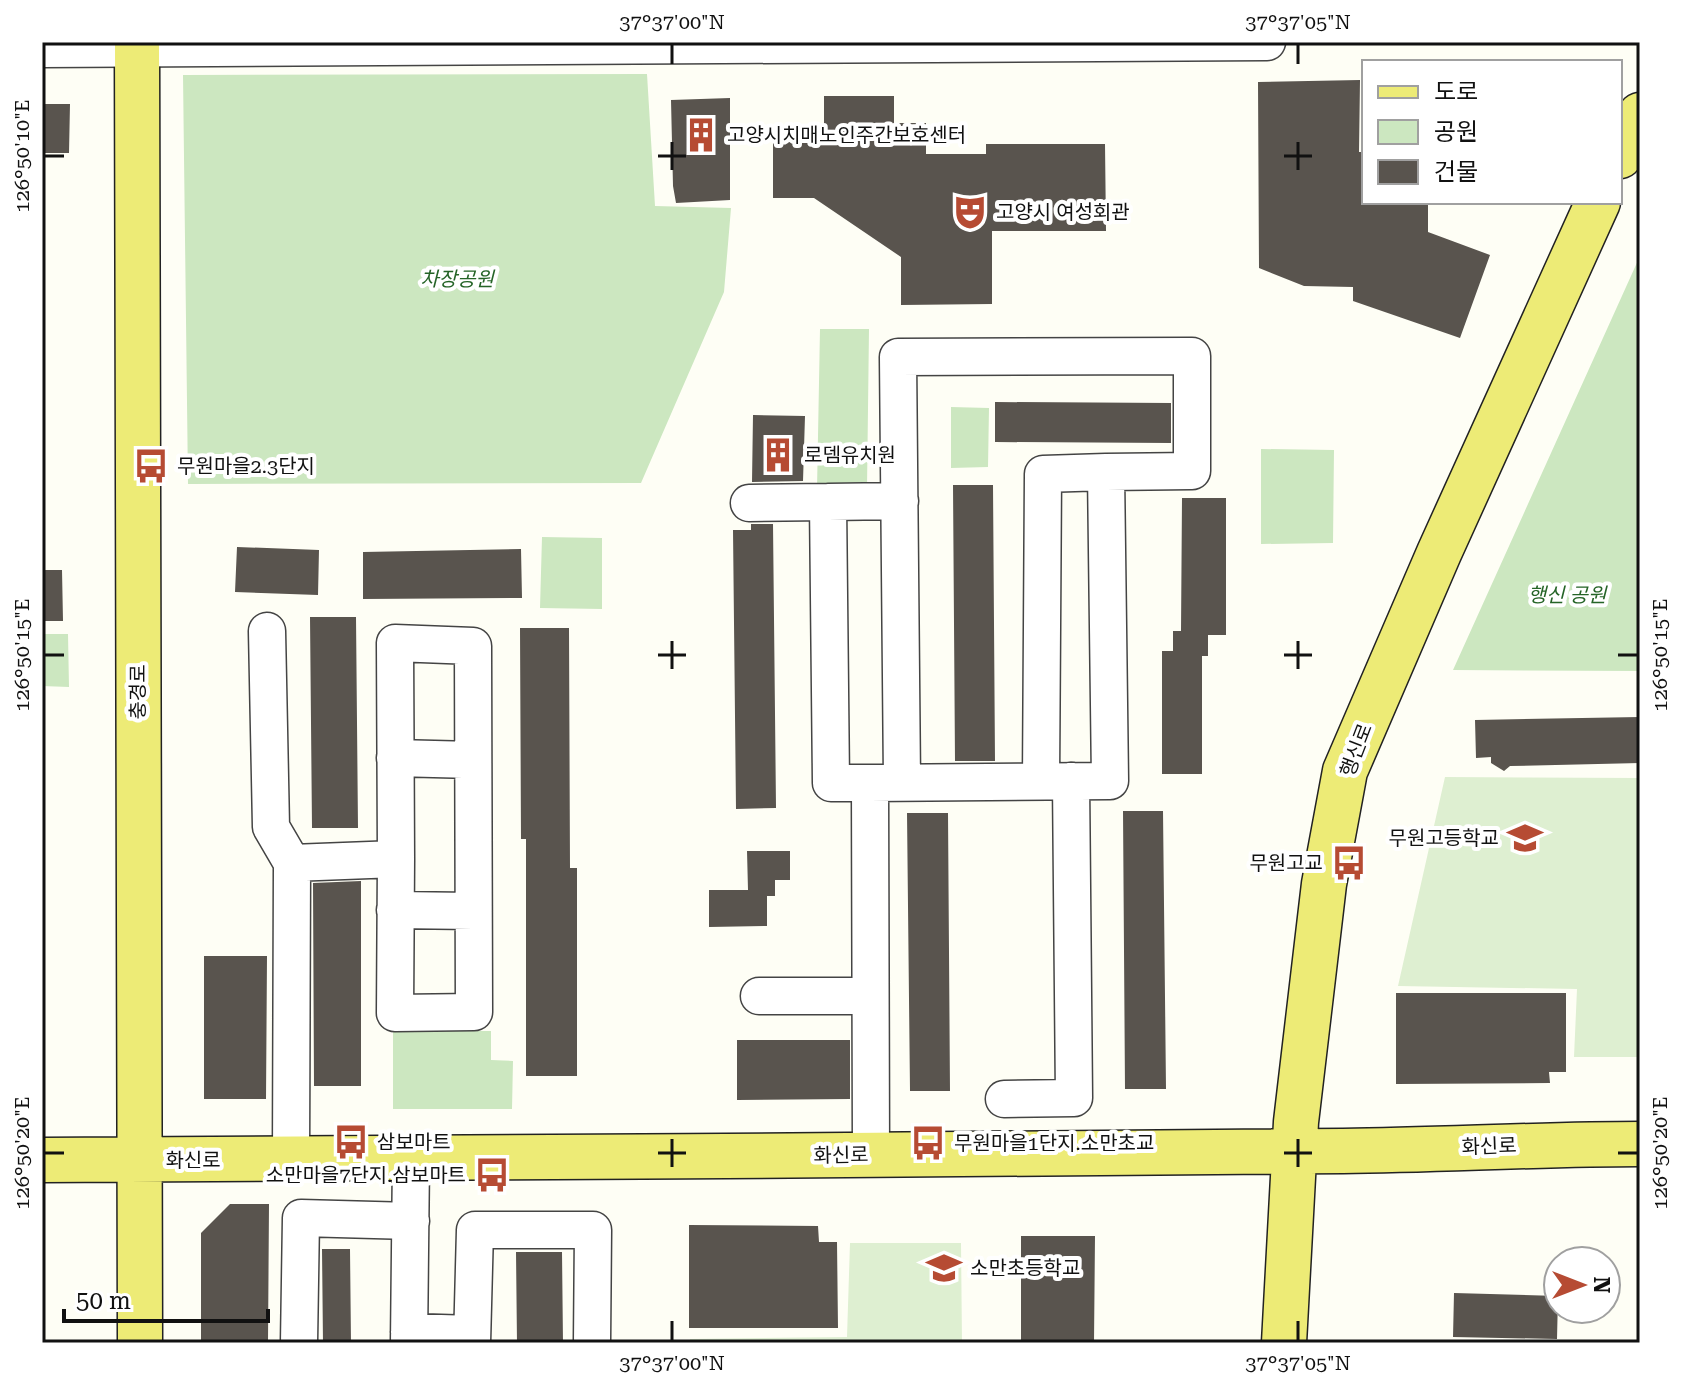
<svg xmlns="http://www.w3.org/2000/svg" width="1682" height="1385" viewBox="0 0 1682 1385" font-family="'Roboto Serif','Noto Sans KR',serif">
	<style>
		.green { fill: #cce7c0 }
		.pitch { fill: #deefd1 }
		.building { fill: #59544e }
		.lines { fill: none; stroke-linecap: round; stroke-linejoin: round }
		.minor-casing { stroke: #444; stroke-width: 39 }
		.major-casing { stroke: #222; stroke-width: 47 }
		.minor { stroke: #fff; stroke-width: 36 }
		.major { stroke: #edeb76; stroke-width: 44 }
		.ticks { fill: none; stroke: #111; stroke-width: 3 }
		.labels { text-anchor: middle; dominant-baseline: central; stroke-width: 8; stroke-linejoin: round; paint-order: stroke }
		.poi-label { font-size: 20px; fill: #111; stroke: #fff; text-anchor: start }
		.park-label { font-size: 20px; font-style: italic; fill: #256427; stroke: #fff }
		.street-label { font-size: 20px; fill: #111; stroke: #fff }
		.neatline { fill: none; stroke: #111; stroke-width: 3 }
		.ticks-label { font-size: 20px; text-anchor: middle; fill: #111 }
	</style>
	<rect width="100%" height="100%" fill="#fefef5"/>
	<!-- green -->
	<path class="green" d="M647,74L655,206L731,208L724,292L641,483L188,484L183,75Z
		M1640,256V671L1453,670Z
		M820,329H869L867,488L817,489Z
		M951,407L989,408L988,467L951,468Z
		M1261,449L1334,450L1333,543L1261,544Z
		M542,537L602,538V609L540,608Z
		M42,634H68L69,687L42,686Z
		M393,1031H491V1060L513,1061L512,1109H393Z"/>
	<!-- pitch -->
	<path class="pitch" d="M1445,777L1640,778V1057H1574L1577,989L1398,986Z
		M850,1243H961L962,1343H690V1339L847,1337Z"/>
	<!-- building -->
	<path class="building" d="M1360,80L1359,152H1364V202H1428V232L1490,255L1460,338L1353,301V287L1304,286L1259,268L1258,82Z
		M824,96H894V123H926V154H986V144H1105L1106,231H992V304L901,305V257L814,198H773V127H824Z
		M730,98V200L676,203L673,186L671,100Z
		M42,104H70L69,153H42Z
		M995,402L1171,403V443L995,442Z
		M753,415L805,416L803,481L752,482Z
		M953,485H993L995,761H955Z
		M1182,498H1226V635H1208V656H1202V774H1162V651H1173V631H1181Z
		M751,524H773L776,808L736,809L733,530H751Z
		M237,547L319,550L318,595L235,592Z
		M521,549L522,598L363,599V552Z
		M42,570H62L63,621H42Z
		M310,617H356L358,828H312Z
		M520,628H569L570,868H577V1076H526V839H521Z
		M1640,717V763L1510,766L1504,771L1491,763V757L1476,758L1475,720Z
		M1123,811H1163L1166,1089H1125Z
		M907,813H948L950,1091H910Z
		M747,851H790V880H775V896H767V926L709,927V890H748Z
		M361,881V1086H314L313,883Z
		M204,956H267L266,1099H204Z
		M1396,993H1566V1072H1549L1550,1083L1396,1084Z
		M737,1040H850V1099L737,1100Z
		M230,1204H269L268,1343H201V1233Z
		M689,1225L818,1226L819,1242H837L838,1328H689Z
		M1021,1236H1095L1094,1343H1021Z
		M322,1249H350L351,1343H323Z
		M516,1252H562L563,1343H517Z
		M1454,1293L1558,1296L1557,1339L1453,1337Z"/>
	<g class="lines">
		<!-- minor casing -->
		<g class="minor-casing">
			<path id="minor" d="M42,49L1267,42
				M749,503L828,502
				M267,631L271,827L292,863L291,1159
				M395,758L473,760
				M1041,781L1043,474L1106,472
				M870,783H831L828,502L900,501
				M292,863L396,859L395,1013L474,1012L473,646L395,643L396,859
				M395,910L473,911
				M759,996H870
				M1004,1099L1074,1098L1071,781
				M871,1154L870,783L1110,781L1106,472L1192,471V356L898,357L902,782
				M409,1332L472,1334
				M299,1343L301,1218L411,1221
				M409,1343L411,1159
				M472,1343L475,1230H593L592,1343"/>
		</g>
		<!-- major casing -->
		<g class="major-casing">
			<path id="major" d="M137,42L140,1343
				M1620,156L1640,115
				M42,1160C476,1159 909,1154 1343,1151C1442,1150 1541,1144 1640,1144
				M1284,1343L1296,1122L1324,884L1345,771L1439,553L1598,202"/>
		</g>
		<!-- minor -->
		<use href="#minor" class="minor"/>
		<!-- major -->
		<use href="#major" class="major"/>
	</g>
	<!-- ticks -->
	<path class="ticks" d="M672,44V64M1298,44V64M672,142V170M1298,142V170M44,156H64M658,156H686M1284,156H1312M672,641V669M1298,641V669M44,655H64M658,655H686M1284,655H1312M1618,655H1638M672,1139V1167M1298,1139V1167M44,1153H64M658,1153H686M1284,1153H1312M1618,1153H1638M672,1321V1341M1298,1321V1341"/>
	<!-- icons -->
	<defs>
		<g id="building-bare" transform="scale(2.76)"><path d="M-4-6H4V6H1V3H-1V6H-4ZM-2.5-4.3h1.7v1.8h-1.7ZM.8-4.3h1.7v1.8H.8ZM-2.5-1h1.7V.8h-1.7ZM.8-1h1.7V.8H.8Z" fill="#b64b33" stroke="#fff" stroke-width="2.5" paint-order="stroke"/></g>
		<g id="theatre-bare" transform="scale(2.76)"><path d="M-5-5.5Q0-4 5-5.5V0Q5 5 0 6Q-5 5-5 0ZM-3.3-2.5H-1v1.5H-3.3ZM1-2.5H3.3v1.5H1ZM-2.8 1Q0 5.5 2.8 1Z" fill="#b64b33" stroke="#fff" stroke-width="2.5" paint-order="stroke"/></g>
		<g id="bus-bare" transform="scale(2.76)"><path d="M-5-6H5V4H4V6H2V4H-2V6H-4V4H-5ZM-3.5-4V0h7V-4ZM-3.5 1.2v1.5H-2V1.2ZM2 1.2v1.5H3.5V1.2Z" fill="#b64b33" stroke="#fff" stroke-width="2.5" paint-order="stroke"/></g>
		<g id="school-bare" transform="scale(2.76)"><path d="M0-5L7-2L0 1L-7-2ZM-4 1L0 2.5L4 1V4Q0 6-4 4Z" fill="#b64b33" stroke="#fff" stroke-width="2.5" paint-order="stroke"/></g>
	</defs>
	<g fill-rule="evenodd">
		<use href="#building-bare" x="701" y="135"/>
		<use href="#theatre-bare" x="970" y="212"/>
		<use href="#building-bare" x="778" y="455"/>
		<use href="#bus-bare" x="151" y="466"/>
		<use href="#school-bare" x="1525" y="838"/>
		<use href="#bus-bare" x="1349" y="863"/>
		<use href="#bus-bare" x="351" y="1142"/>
		<use href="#bus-bare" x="928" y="1143"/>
		<use href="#bus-bare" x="492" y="1175"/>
		<use href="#school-bare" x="944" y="1268"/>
	</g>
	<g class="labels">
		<!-- poi labels -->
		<g class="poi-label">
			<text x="727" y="135">고양시치매노인주간보호센터</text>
			<text x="996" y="212">고양시 여성회관</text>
			<text x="804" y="455">로뎀유치원</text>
			<text x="177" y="466">무원마을2.3단지</text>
			<text x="1499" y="838" text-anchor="end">무원고등학교</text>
			<text x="1323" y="863" text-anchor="end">무원고교</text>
			<text x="377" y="1142">삼보마트</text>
			<text x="954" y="1143">무원마을1단지.소만초교</text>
			<text x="466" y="1175" text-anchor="end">소만마을7단지.삼보마트</text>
			<text x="970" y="1268">소만초등학교</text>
		</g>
		<!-- park labels -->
		<g class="park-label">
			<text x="457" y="279">차장공원</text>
			<text x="1567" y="595">행신 공원</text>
		</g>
		<!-- street labels -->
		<g class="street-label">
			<text transform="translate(138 692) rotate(-90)">충경로</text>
			<text transform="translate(1356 750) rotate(-69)">행신로</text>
			<text transform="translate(1489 1146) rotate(-2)">화신로</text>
			<text transform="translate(841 1155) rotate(-1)">화신로</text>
			<text x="193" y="1160">화신로</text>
		</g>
	</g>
	<!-- border -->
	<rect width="1682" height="1385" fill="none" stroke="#ffffff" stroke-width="88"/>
	<!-- legend -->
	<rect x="1362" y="60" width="260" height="144" fill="#ffffff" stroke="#a0a0a0" stroke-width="2"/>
	<rect x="1378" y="86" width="40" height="12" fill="#edeb76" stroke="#a0a0a0" stroke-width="2"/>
	<text x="1434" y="100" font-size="24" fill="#111111">도로</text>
	<rect x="1378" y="120" width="40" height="24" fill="#cce7c0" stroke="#a0a0a0" stroke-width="2"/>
	<text x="1434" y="140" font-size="24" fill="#111111">공원</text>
	<rect x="1378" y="160" width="40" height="24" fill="#59544e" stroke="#a0a0a0" stroke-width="2"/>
	<text x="1434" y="180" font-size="24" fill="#111111">건물</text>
	<!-- north arrow -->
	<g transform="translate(1582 1285) rotate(90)"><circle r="38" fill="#ffffff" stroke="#a0a0a0" stroke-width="2"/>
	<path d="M0-6L14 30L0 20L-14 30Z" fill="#b64b33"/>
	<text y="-12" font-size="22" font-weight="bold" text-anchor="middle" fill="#111111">N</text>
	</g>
	<!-- scale -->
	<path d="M64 1309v12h204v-12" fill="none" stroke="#111111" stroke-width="4"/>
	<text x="76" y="1309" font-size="24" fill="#111111" stroke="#ffffff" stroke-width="6" paint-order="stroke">50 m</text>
	<rect x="44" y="44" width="1594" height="1297" class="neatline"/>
	<g class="ticks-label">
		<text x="672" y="29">37°37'00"N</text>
		<text x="1298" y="29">37°37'05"N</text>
		<text transform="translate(22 156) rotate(-90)" y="7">126°50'10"E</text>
		<text transform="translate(22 655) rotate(-90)" y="7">126°50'15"E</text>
		<text transform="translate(1660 655) rotate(-90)" y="7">126°50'15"E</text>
		<text transform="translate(1660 1153) rotate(-90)" y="7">126°50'20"E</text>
		<text transform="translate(22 1153) rotate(-90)" y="7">126°50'20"E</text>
		<text x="672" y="1370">37°37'00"N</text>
		<text x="1298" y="1370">37°37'05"N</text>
	</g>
</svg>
